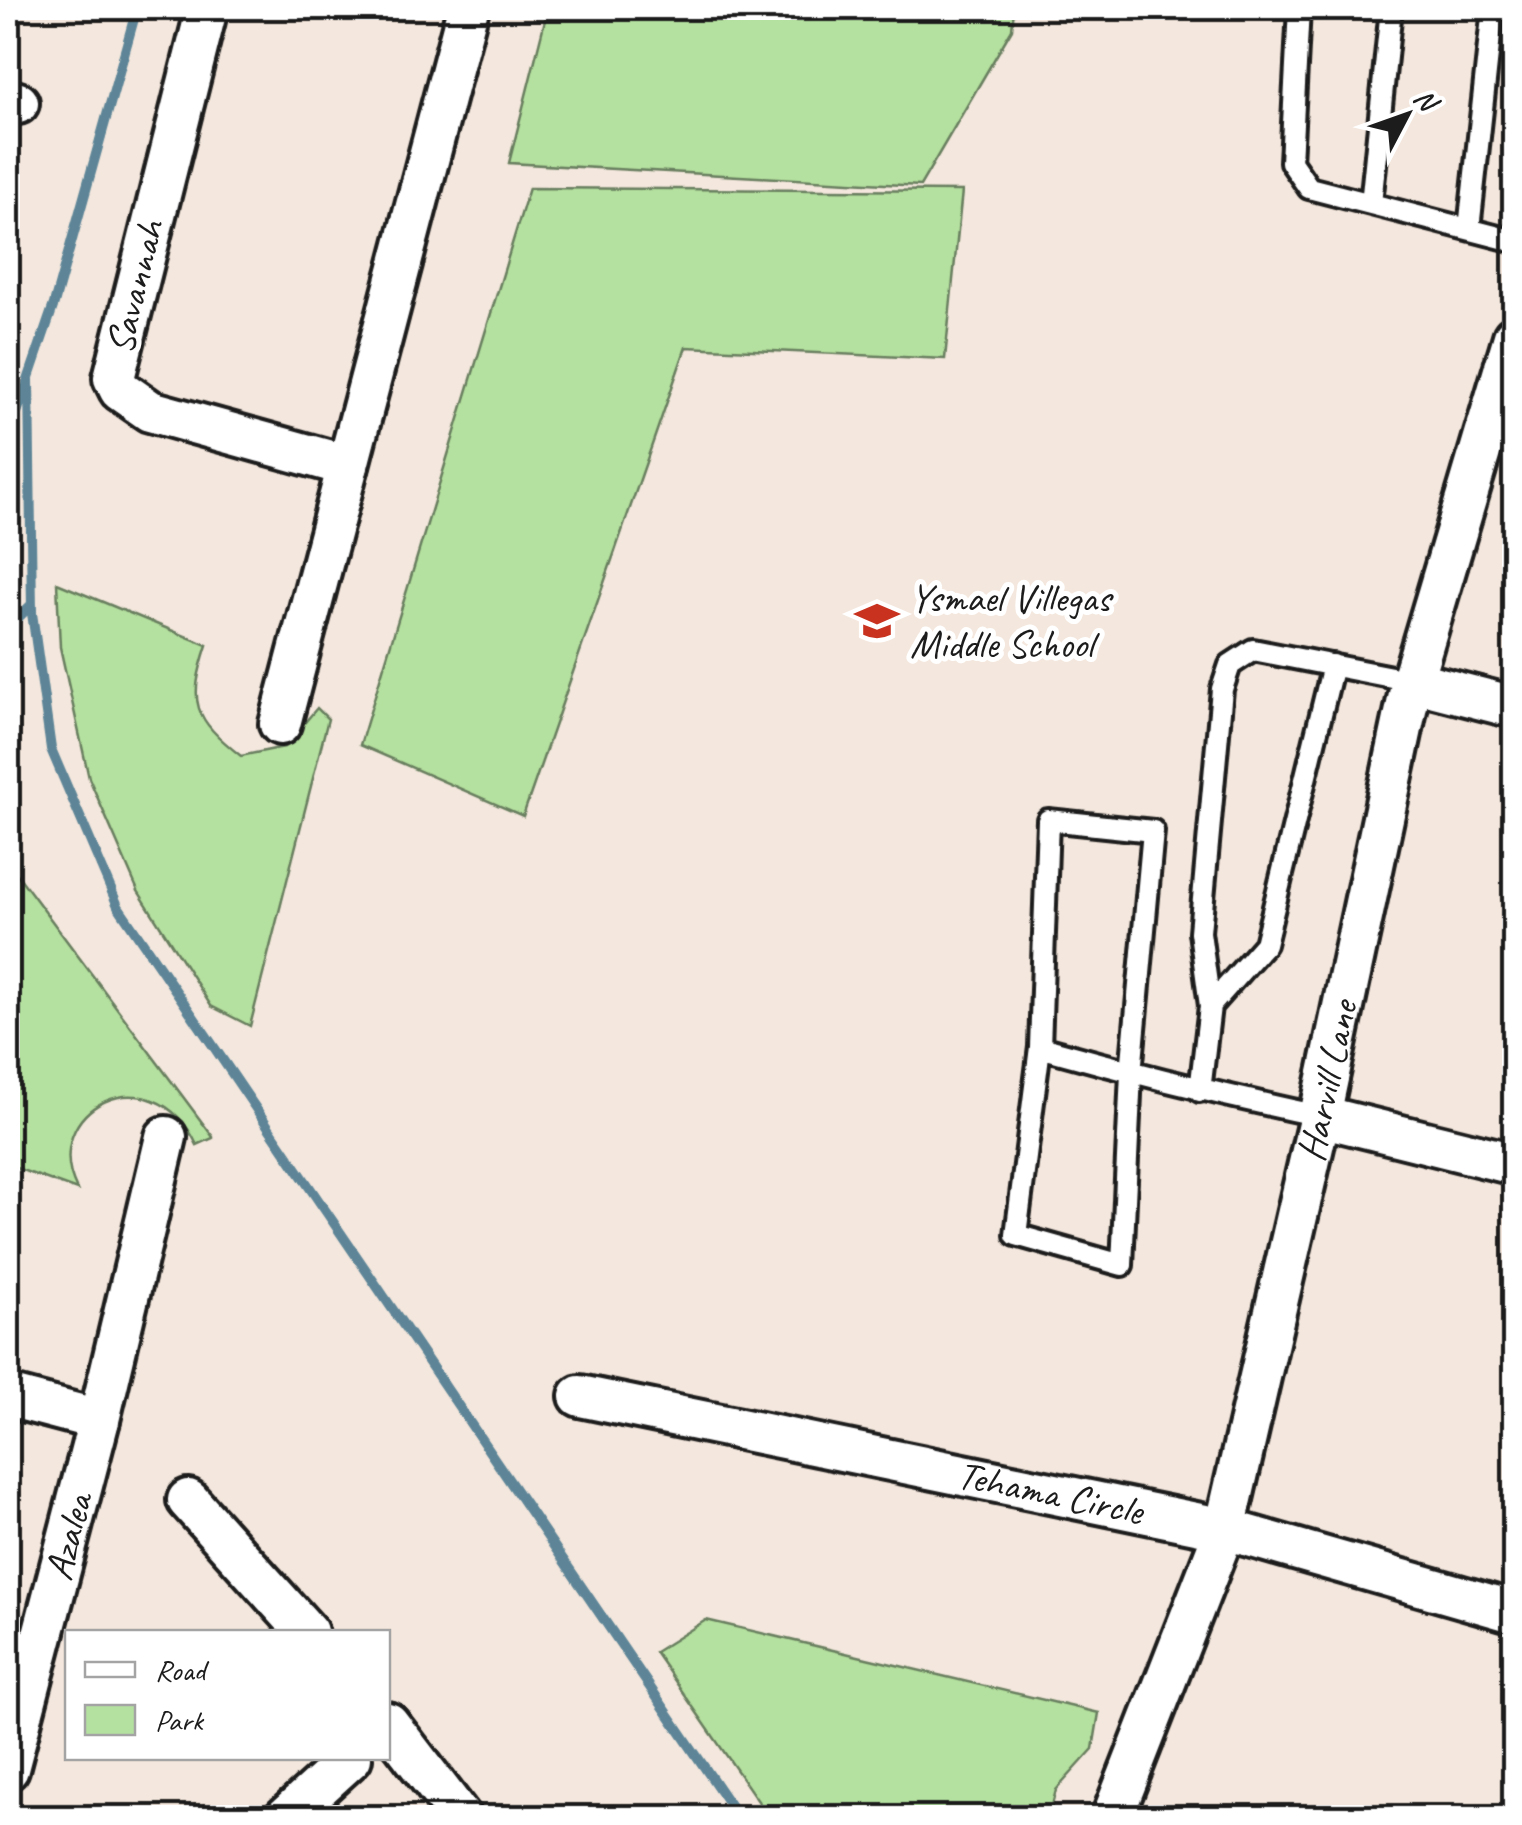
<svg xmlns="http://www.w3.org/2000/svg" width="1522" height="1825" viewBox="0 0 1522 1825" font-family="Caveat,sans-serif">
	<style>
		.green { fill: #b4e19f; stroke: #687e5e; stroke-width: 2.5 }
		.lines { fill: none; stroke-linecap: round; stroke-linejoin: round }
		.stream { stroke: #5d8597; stroke-width: 10 }
		.service-casing { stroke: #1c1c1c; stroke-width: 28 }
		.minor-casing { stroke: #1c1c1c; stroke-width: 48 }
		.service { stroke: #fff; stroke-width: 20 }
		.minor { stroke: #fff; stroke-width: 40 }
		.labels { text-anchor: middle; dominant-baseline: central; stroke-width: 10; stroke-linejoin: round; paint-order: stroke }
		.street-label { font-size: 40px; fill: #1c1c1c; stroke: #fff }
		.poi-label { font-size: 40px; fill: #1c1c1c; stroke: #fff; text-anchor: start }
	</style>
	<rect width="100%" height="100%" fill="#f4e7dd"/>
	<filter id="ink" filterUnits="userSpaceOnUse"><feTurbulence type="fractalNoise" baseFrequency=".01" numOctaves="2"/><feDisplacementMap in="SourceGraphic" scale="20" xChannelSelector="R" yChannelSelector="G"/><feConvolveMatrix kernelMatrix="1 2 1 2 8 2 1 2 1" color-interpolation-filters="sRGB"/></filter>
	<g filter="url(#ink)">
		<!-- green -->
		<path class="green" d="M548,8H1014L1012,29L920,186L509,163Z
			M529,188L962,191L945,359L686,347L523,816L360,745Z
			M57,583L207,645C188,703 193,718 241,756L284,747L317,708L328,719L250,1026L211,1006L138,891L89,778L60,647Z
			M8,862L213,1137V1138L197,1145C151,1049 37,1110 77,1190L8,1165Z
			M706,1620L1099,1713L1093,1749L1056,1790L1049,1817H769L655,1652Z"/>
		<g class="lines">
			<!-- stream -->
			<path class="stream" d="M29,379L32,613L51,749L118,906L739,1818
				M8,439L54,304L137,8
				M11,625L32,604"/>
			<!-- service casing -->
			<g class="service-casing">
				<path id="service" d="M1299,8L1291,162L1309,188L1514,241
					M1371,204L1391,8
					M1469,229L1493,8
					M1210,1006L1265,944L1333,665
					M1040,1047L1016,1235L1122,1265L1131,1073L1153,831L1048,820L1040,1047C1133,1073 1225,1096 1320,1116
					M1200,1091L1210,1006L1200,932L1222,689L1230,665L1253,650L1412,681"/>
			</g>
			<!-- minor casing -->
			<g class="minor-casing">
				<g id="minor">
					<path d="M207,8L114,378L120,390L150,411L348,466"/>
					<path d="M8,100L18,103"/>
					<path d="M1412,681L1514,707"/>
					<path d="M280,724L468,8"/>
					<path d="M1320,1116L1514,1164"/>
					<path d="M8,1396L99,1420"/>
					<path id="s1" d="M580,1396L1225,1529L1514,1612"/>
					<path d="M188,1500L307,1632"/>
					<path d="M388,1723L461,1818"/>
					<path id="s2" d="M8,1769L99,1420L166,1137"/>
					<path d="M285,1818L351,1758"/>
					<path id="s3" d="M1112,1818L1225,1529L1320,1116L1412,681L1514,337"/>
				</g>
			</g>
			<!-- service -->
			<use href="#service" class="service"/>
			<!-- minor -->
			<use href="#minor" class="minor"/>
		</g>
	</g>
	<!-- icons -->
	<defs>
		<g id="school-bare" transform="scale(3.45)"><path d="M0-5L7-2L0 1L-7-2ZM-4 1L0 2.5L4 1V4Q0 6-4 4Z" fill="#c8321e" stroke="#fff" stroke-width="2.5" paint-order="stroke"/></g>
	</defs>
	<g fill-rule="evenodd">
		<use href="#school-bare" x="877" y="621"/>
	</g>
	<g class="labels">
		<!-- street labels -->
		<g class="street-label">
			<text transform="translate(135 287) rotate(-76)">Savannah</text>
			<text stroke="none"><textPath href="#s3" startOffset="770">Harvill Lane</textPath></text>
			<text stroke="none"><textPath href="#s1" startOffset="480">Tehama Circle</textPath></text>
			<text stroke="none"><textPath href="#s2" startOffset="240">Azalea</textPath></text>
		</g>
		<!-- poi labels -->
		<g class="poi-label">
			<text x="910" y="598">Ysmael Villegas<tspan x="910" dy="46">Middle School</tspan></text>
		</g>
	</g>
	<!-- margin -->
	<rect width="1522" height="1825" fill="none" stroke="#fff" stroke-width="40"/>
	<rect x="20" y="20" width="1482" height="1785" fill="none" stroke="#1c1c1c" stroke-width="4" filter="url(#ink)"/>
	<!-- legend -->
	<rect x="65" y="1630" width="325" height="130" fill="#ffffff" stroke="#a4a4a4" stroke-width="2.5"/>
	<rect x="85" y="1662" width="50" height="15" fill="#ffffff" stroke="#a4a4a4" stroke-width="2.5"/>
	<text x="155" y="1680" font-size="30" fill="#1c1c1c">Road</text>
	<rect x="85" y="1705" width="50" height="30" fill="#b4e19f" stroke="#a4a4a4" stroke-width="2.5"/>
	<text x="155" y="1730" font-size="30" fill="#1c1c1c">Park</text>
	<!-- north arrow -->
	<g transform="translate(1407 115) rotate(49)" stroke="#ffffff" stroke-width="8" paint-order="stroke">
	<path d="M0-8L18 38L0 25L-18 38Z" fill="#1c1c1c"/>
	<text y="-15" font-size="28" font-weight="bold" text-anchor="middle" fill="#1c1c1c">N</text>
	</g>
</svg>
